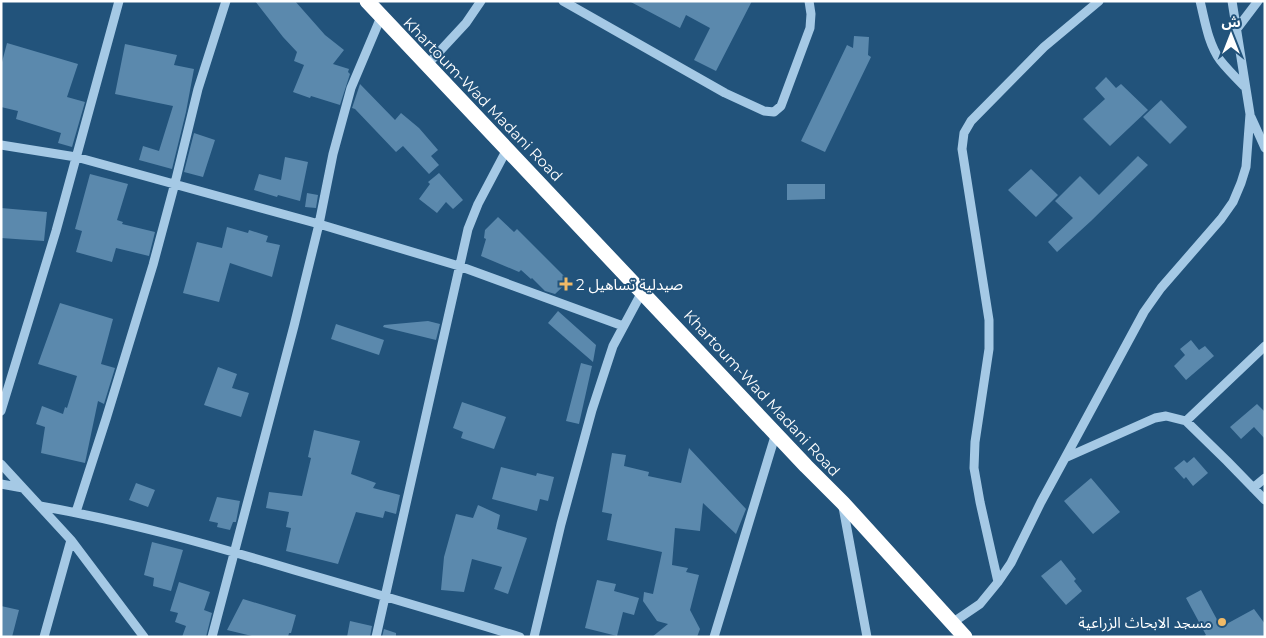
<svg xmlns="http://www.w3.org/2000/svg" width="1266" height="638" viewBox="0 0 1266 638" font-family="Montserrat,'Noto Sans Arabic',sans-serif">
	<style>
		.building { fill: #5b89ad }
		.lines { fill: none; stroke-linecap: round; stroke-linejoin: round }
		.minor { stroke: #a5c9e5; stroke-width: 9 }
		.highway { stroke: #fff; stroke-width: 15 }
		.poi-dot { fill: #f1ba67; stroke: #22537b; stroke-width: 2 }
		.labels { text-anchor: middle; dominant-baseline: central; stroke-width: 4; stroke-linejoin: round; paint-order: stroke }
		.street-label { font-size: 15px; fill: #fff; stroke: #22537b }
		.poi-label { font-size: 15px; fill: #fff; stroke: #22537b; text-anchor: start }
	</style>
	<rect width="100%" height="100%" fill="#22537b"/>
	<!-- building -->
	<path class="building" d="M255,1H295L325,35L344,50L333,64L349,69L348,72L350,74L340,105L311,96L310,98L293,92L304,65L294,61L297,52L283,37Z
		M629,1H752L716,71L694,60L710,28L686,15L680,28Z
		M854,36L869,37L868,55L871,57L825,152L801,141L847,45L853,48Z
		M7,43L78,64L67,97L85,102L72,147L58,143L61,133L16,119L18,111L1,107V66Z
		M125,44L177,55L174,65L194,69L186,112L172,169L139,160L143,146L159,151L173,106L115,94Z
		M1106,77L1116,88L1121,84L1148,110L1110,146L1083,119L1105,99L1095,88Z
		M360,84L395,120L401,113L419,128L438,150L431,156L439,165L429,174L403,146L396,152L355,109L352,108Z
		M1161,100L1187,127L1170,144L1143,117Z
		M194,133L215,140L203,177L184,172Z
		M1138,156L1148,165L1091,221L1057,252L1048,242L1073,218L1055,201L1080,176L1099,195Z
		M285,157L308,162L300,201L278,195L277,197L254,190L259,174L281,180Z
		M1031,169L1058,195L1036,217L1008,190Z
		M439,173L463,200L453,209L446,202L437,213L419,199L430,184L428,182Z
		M90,174L128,184L117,220L123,222L122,224L155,232L149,256L116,248L112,262L76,252L82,231L75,229Z
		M787,184H825V199L787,200Z
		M307,193L318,195L316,208L305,207Z
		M1,208L47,212L44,241L1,238Z
		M498,217L514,232L517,229L569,281L555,294L545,291L532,278L531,279L521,270L519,272L481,256L486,239L484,238L485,230Z
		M227,227L248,233L249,230L268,236L266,242L280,245L272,277L230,263L219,302L183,293L197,242L222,248Z
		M60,303L113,319L101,364L115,368L104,404L98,401L85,463L41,453L45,427L36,424L42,406L63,414L65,407L67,408L77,376L38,364Z
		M558,311L596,345L593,362L548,323Z
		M428,321L440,324L436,340L383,327L384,325Z
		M336,324L384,340L379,355L331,339Z
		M1191,340L1199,350L1205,346L1214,356L1186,380L1174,366L1185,355L1180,349Z
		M581,363L592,366L579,424L566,421Z
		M218,367L237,374L232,388L249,393L241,417L204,405Z
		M462,402L506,417L494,449L461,438L463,432L453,428Z
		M1257,404L1265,412V439L1254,427L1241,439L1230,427Z
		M314,430L360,441L351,474L376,483L373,488L400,495L396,514L385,511L383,518L356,512L338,564L286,551L291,528L286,527L289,512L266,508L269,492L302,496L311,458L308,457Z
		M689,448L746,509L736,534L703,503L700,531L675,528L672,565L688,568L686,572L699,575L690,610L700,629L697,637H652L668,624L657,621L643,601L644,592L653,594L662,552L607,540L612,514L602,512L612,453L626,455L624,466L649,472L648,476L681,483Z
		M1194,457L1208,473L1193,486L1186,477L1184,479L1174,468L1184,460L1187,463Z
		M501,467L536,476L537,473L554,477L548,501L540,499L537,511L492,499Z
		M1091,478L1120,512L1093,534L1064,501Z
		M136,483L155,490L148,507L129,500Z
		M217,497L240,501L236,522H233L230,530L217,527L218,523L209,521Z
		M478,505L500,515L497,529L527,538L508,594L494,589L502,567L472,559L464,592L441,590L444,557L456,514L473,518Z
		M152,542L183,550L171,591L153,586L154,578L144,575Z
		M1061,560L1076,579L1074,581L1082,591L1066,605L1041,576Z
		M597,580L616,584L614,591L639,598L634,615L623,612L617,636L585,628Z
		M179,582L210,592L204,610L212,613L206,637H182L186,626L175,622L178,613L170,611Z
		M1201,590L1221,627L1254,609L1265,624V637H1203L1206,635L1186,598Z
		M243,599L296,615L291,633H289L288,637H256L227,630Z
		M1,606L19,610L12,637H1Z
		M350,621L372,626L370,637H347Z
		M384,629L396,633V637H382Z"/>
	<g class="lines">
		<!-- minor -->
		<path class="minor" d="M563,1L725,93L764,111L774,112L781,106L810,28L811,14L809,1
			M1200,1C1205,21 1208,43 1220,60C1227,69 1236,78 1244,86
			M1236,30L1258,1
			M427,65L466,23L481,1
			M1251,117L1265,148
			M1,145L76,157L319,224L459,266L623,326
			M1,411L56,231L119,1
			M1186,421L1265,346
			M1065,458L1144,312L1161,288L1221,219L1233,202L1241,183L1246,167L1250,114L1232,1
			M1,464L71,540L144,637
			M1,484L23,488
			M1253,488L1265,478
			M40,506C126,521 211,545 294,570C370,592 445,614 520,637
			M843,507L867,637
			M76,512L106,419L153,265L175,183L198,89L226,1
			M998,582L980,502L974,468L975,442L989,349V320L962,149L964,133L971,121L1044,47L1099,1
			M952,623L980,604L998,582L1011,563L1041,502L1065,458L1155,418L1166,416L1186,421L1227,461L1265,500
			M44,637L71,540
			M212,637L294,326L319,224L333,154L351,88L381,17
			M376,637L468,229L478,204L507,149
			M534,637L561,524L592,410L613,346L642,292
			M714,637L776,433"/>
		<!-- highway -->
		<path class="highway" d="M367,1L806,466L843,503L965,637"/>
	</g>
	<!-- markers -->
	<g class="poi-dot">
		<path d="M563.5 276.5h5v5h5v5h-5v5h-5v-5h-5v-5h5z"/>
		<circle cx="1222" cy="622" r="5"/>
	</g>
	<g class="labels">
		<!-- street labels -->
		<g class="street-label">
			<text transform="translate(483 99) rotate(46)">Khartoum-Wad Madani Road</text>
			<text transform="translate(762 393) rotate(47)">Khartoum-Wad Madani Road</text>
		</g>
		<!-- poi labels -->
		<g class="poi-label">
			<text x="576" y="284">صيدلية تساهيل 2</text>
			<text x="1212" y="622" text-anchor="end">مسجد الابحاث الزراعية</text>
		</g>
	</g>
	<!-- border -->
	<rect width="1266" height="638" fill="none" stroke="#ffffff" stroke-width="5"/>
	<!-- north arrow -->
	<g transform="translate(1231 35)" stroke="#22537b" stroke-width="4" paint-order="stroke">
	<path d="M0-4L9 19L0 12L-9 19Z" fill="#ffffff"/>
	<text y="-8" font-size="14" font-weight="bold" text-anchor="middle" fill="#ffffff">ش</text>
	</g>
</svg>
